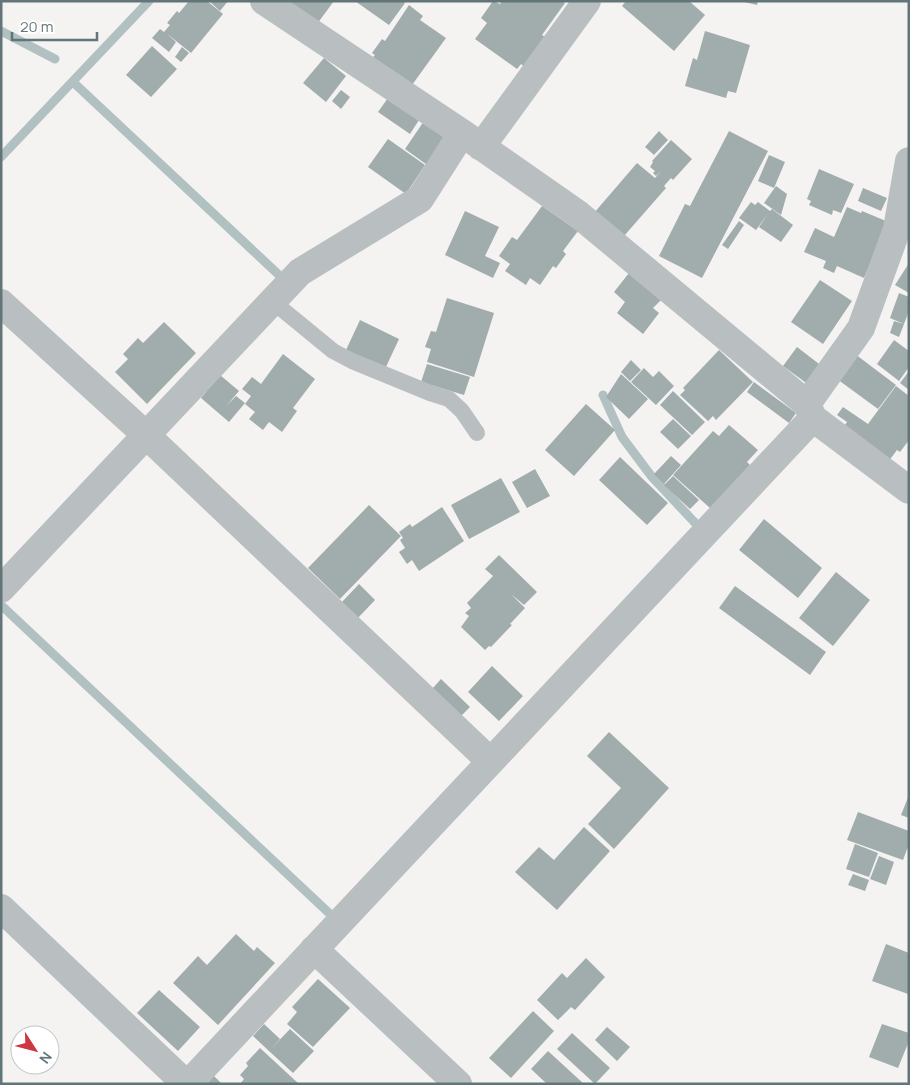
<svg xmlns="http://www.w3.org/2000/svg" width="910" height="1085" viewBox="0 0 910 1085" font-family="Manrope,sans-serif">
	<style>
		.lines { fill: none; stroke-linecap: round; stroke-linejoin: round }
		.stream { stroke: #b1c0c0; stroke-width: 9 }
		.building { fill: #a1acad }
		.service { stroke: #b9bfc0; stroke-width: 16 }
		.minor { stroke: #b9bfc0; stroke-width: 28 }
	</style>
	<rect width="100%" height="100%" fill="#f4f3f1"/>
	<g class="lines">
		<!-- stream -->
		<path class="stream" d="M1,31L55,59
			M73,82L279,275
			M1,157L149,1
			M603,395L622,437L652,477L698,526
			M2,606L330,914"/>
	</g>
	<!-- building -->
	<path class="building" d="M189,1H207L223,14L191,53L166,33L176,42L169,52L152,38L160,29L164,32L170,25L167,23L177,11L179,13Z
		M209,1H228L220,11Z
		M285,1H334L317,24Z
		M355,1H403L405,3L389,25Z
		M493,1L500,4L502,1H562L565,3L542,35L548,39L527,69L521,64L517,69L475,39L487,23L481,18Z
		M626,1H689L705,15L674,51L622,6Z
		M740,1H758L757,5Z
		M409,5L423,16L420,20L446,38L412,85L373,57L375,55L372,53L382,39L385,41Z
		M705,31L750,45L736,93L728,91L726,98L685,86L693,58L697,60Z
		M152,46L177,69L151,97L126,75Z
		M182,47L189,53L181,62L175,57Z
		M324,58L346,76L326,102L303,83Z
		M341,90L350,97L341,109L332,101Z
		M388,98L419,120L410,134L378,112Z
		M424,121L449,139L430,167L405,149Z
		M659,131L668,140L654,155L645,147Z
		M729,131L768,151L702,278L659,256L685,204L690,206Z
		M388,139L425,165L406,194L368,167Z
		M671,140L692,159L673,180L671,178L664,186L666,188L624,236L594,213L637,163L655,178L662,170L656,176L653,173L655,171L650,167L653,162L652,161Z
		M769,155L785,162L774,188L758,181Z
		M819,169L854,184L841,213L833,210L832,215L809,205L811,201L807,199Z
		M776,186L787,194L781,215L764,203Z
		M863,188L887,198L881,211L858,201Z
		M751,202L755,205L758,202L770,211L772,209L793,225L781,242L759,227L767,215L756,230L739,218Z
		M542,206L578,231L563,251L566,254L556,268L553,266L540,285L530,278L526,285L505,271L510,264L499,256L512,237L517,240Z
		M847,207L861,213L862,211L886,221L887,224L864,278L837,266L834,273L823,268L826,261L804,252L815,228L834,237Z
		M465,211L499,227L485,256L500,263L493,278L445,255Z
		M739,221L744,225L728,249L722,245Z
		M909,263V293L895,285Z
		M629,273L662,299L653,308L659,313L643,334L617,313L625,302L614,292Z
		M820,280L852,301L823,344L791,322Z
		M899,293L909,297V311L904,324L890,318Z
		M447,298L494,313L474,377L427,362L431,349L425,347L431,331L436,332Z
		M360,320L399,339L385,369L346,350Z
		M894,321L904,324L899,337L890,333Z
		M164,322L196,353L147,404L115,372L128,359L123,354L138,338L143,343Z
		M894,340L909,351V367L899,381L877,364Z
		M797,347L823,367L809,385L783,366Z
		M719,350L753,382L716,420L713,416L708,421L680,395L685,390L683,388Z
		M283,354L315,379L293,408L297,411L282,432L269,422L263,430L249,419L255,412L245,404L251,396L242,389L252,377L261,384Z
		M855,354L896,385L878,409L837,379Z
		M631,360L641,370L630,381L621,372Z
		M427,364L470,377L464,395L421,382Z
		M644,368L653,377L659,371L674,386L656,405L631,382Z
		M909,371V390L900,383Z
		M621,374L648,399L629,419L606,397Z
		M220,375L239,391L227,405L236,396L245,403L229,422L201,398Z
		M754,382L796,413L789,423L747,392Z
		M896,386L909,396V440L900,452L897,450L888,462L843,428L847,422L837,415L843,407L868,424Z
		M673,391L705,422L692,435L660,405Z
		M586,404L615,430L574,476L545,450Z
		M673,419L691,436L678,449L660,432Z
		M729,425L758,450L747,462L750,465L710,508L673,475L713,431L719,436Z
		M671,456L681,465L664,484L654,474Z
		M620,457L668,503L647,525L599,480Z
		M535,469L550,496L527,508L512,482Z
		M673,476L699,500L690,509L664,485Z
		M501,478L520,512L469,539L451,505Z
		M369,505L401,536L340,599L308,568Z
		M442,507L464,541L419,571L412,560L407,564L399,552L405,548L400,540L403,538L399,532L410,524L412,527Z
		M764,519L822,568L798,598L739,550Z
		M499,555L537,592L524,605L511,594L525,608L510,624L512,625L491,647L489,646L485,650L461,627L469,616L465,613L471,608L467,603L493,576L485,569Z
		M836,572L870,600L833,646L799,618Z
		M359,584L375,600L357,619L341,603Z
		M735,586L826,652L810,675L719,608Z
		M492,666L523,696L499,721L468,692Z
		M441,679L470,707L460,717L432,689Z
		M609,732L669,788L614,849L588,824L621,788L587,756Z
		M909,795V818L901,815Z
		M858,812L909,831V844L903,860L847,840Z
		M584,827L610,851L557,910L515,872L539,847L554,860Z
		M855,844L878,853L869,877L846,869Z
		M879,856L894,862L886,885L870,879Z
		M853,874L869,880L865,891L848,885Z
		M236,934L254,951L257,947L275,963L218,1025L173,983L198,956L207,965Z
		M886,944L909,953L908,994L872,981Z
		M586,958L605,977L575,1010L571,1007L558,1020L537,1000L562,973L567,978Z
		M318,979L350,1008L313,1047L287,1024L297,1012L292,1007Z
		M159,990L200,1027L178,1051L137,1013Z
		M533,1011L554,1031L511,1078L489,1058Z
		M264,1024L280,1039L269,1051L253,1036Z
		M882,1024L909,1033V1041L898,1068L869,1057Z
		M607,1027L630,1047L617,1061L595,1040Z
		M290,1029L314,1051L293,1073L269,1051Z
		M572,1033L610,1068L595,1084L557,1049Z
		M260,1048L299,1084H240L244,1079L240,1075L248,1066L246,1063Z
		M548,1051L584,1084H547L531,1069Z
		M214,1076L222,1084H206Z"/>
	<g class="lines">
		<!-- service -->
		<path class="service" d="M272,301L333,351L352,361L430,393L449,399L462,411L477,433"/>
		<!-- minor -->
		<path class="minor" d="M264,1L462,133L578,214L807,404L813,418L909,490
			M481,147L587,1
			M1,303L146,435L490,761
			M807,404L861,328L897,229L909,161
			M1,589L300,272L420,199L462,133
			M1,908L186,1084
			M314,949L458,1084
			M188,1084L813,418"/>
	</g>
	<!-- border -->
	<rect width="910" height="1085" fill="none" stroke="#627679" stroke-width="5"/>
	<!-- north arrow -->
	<g transform="translate(35 1050) rotate(126)"><circle r="24" fill="#ffffff" stroke="#c0c8c9"/>
	<path d="M0-4L9 19L0 12L-9 19Z" fill="#ce3741"/>
	<text y="-8" font-size="14" font-weight="bold" text-anchor="middle" fill="#627679">N</text>
	</g>
	<!-- scale -->
	<path d="M12 32v8h85v-8" fill="none" stroke="#627679" stroke-width="2.5"/>
	<text x="20" y="32" font-size="15" fill="#627679" stroke="#ffffff" stroke-width="4" paint-order="stroke">20 m</text>
</svg>
